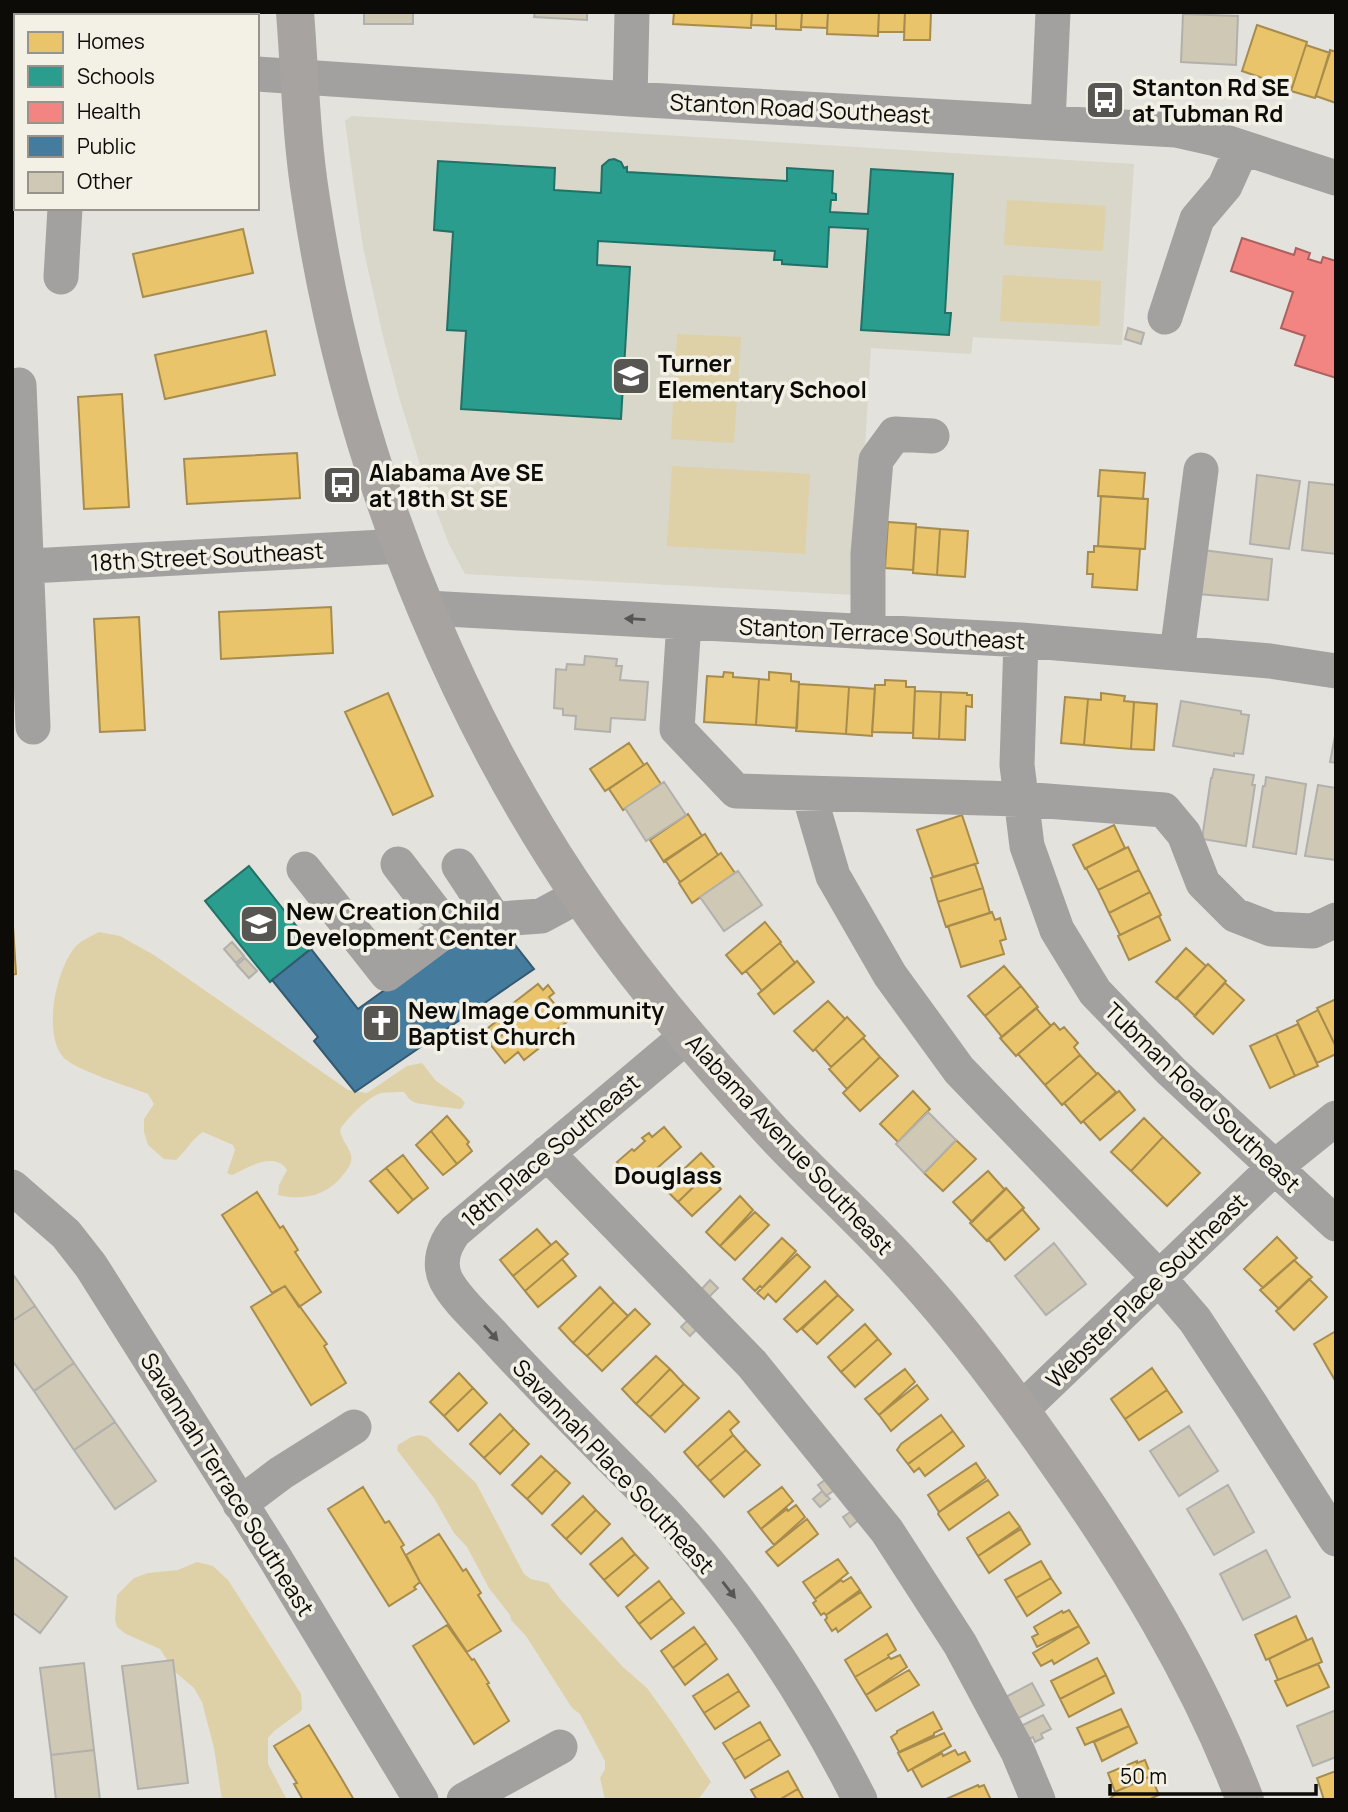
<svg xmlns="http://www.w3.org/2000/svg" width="1348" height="1812" viewBox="0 0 1348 1812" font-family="Manrope,sans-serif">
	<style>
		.built { fill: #d9d6ca }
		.green { fill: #ded1a8 }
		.homes { fill: #e9c46a; stroke: #a78c4d; stroke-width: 2 }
		.schools { fill: #2a9d8f; stroke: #217166; stroke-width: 2 }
		.health { fill: #f28482; stroke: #ad605d; stroke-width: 2 }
		.public { fill: #457b9d; stroke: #345970; stroke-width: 2 }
		.building { fill: #cec8b4; stroke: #b2b0ac; stroke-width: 2 }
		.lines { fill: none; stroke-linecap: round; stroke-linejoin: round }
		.minor { stroke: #a2a19f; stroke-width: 35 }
		.major { stroke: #a6a3a0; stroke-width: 38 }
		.oneway { fill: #575654 }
		.labels { text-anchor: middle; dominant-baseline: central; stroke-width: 7; stroke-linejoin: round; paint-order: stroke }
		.poi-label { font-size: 23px; font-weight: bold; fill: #0c0b08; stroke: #f3f0e6; text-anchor: start }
		.street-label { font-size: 23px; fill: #0c0b08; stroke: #f3f0e6 }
		.neighbourhood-label { font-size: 24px; font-weight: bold; fill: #0c0b08; stroke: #f3f0e6 }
	</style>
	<rect width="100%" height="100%" fill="#e3e2dc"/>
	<!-- built -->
	<path class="built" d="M21,12H252V16H21Z
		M352,116L1134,164L1122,345L973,337L971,354L871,348L856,595L465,574L449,544L426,484L399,397L383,336L363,247L354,186L345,121Z"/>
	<!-- green -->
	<path class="green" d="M1007,200L1106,206L1103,251L1004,245Z
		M1003,275L1101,281L1099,326L1000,321Z
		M677,334L741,337L734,443L671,439Z
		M672,466L810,474L805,554L667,546Z
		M99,932L120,936L154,955L348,1090L367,1093L407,1066L422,1063L436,1081L461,1098L465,1103L461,1109C458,1109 419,1104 416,1103C411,1101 407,1097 404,1092C397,1092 388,1092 381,1093C369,1096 346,1119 340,1130C341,1139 349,1147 351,1155C353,1163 347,1170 343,1175C327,1196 302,1201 278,1195L279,1185L287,1170C275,1151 248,1167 232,1175L227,1173L235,1150L233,1145L203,1132C192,1139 186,1151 176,1160L164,1159L148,1145L144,1132V1119L154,1104L148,1094C130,1087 76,1070 64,1058C42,1035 56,968 76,946C82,940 92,936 99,932Z
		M419,1435L427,1437L476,1483L524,1574L531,1579L548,1583L561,1600L623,1667L647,1688L673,1724L711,1782L698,1800H605L600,1778L605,1769V1761L580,1714L572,1708L526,1636L511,1620L510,1615L489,1588L467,1547L454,1533L434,1498L397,1450L398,1445L411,1437Z
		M197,1562L213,1566L228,1580L301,1694L302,1709L300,1712L274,1731L268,1738V1764L287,1800H222L214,1748L202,1702L194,1688L174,1671L160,1649L126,1634L117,1627L115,1619L117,1595L134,1578L148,1573L178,1570Z"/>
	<!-- homes -->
	<path class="homes" d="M674,12H752L751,28L673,24Z
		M752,12H776V26L751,25Z
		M776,12H802L801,30L776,29Z
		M802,12H828L827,28L801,27Z
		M828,12H879L878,36L827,34Z
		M879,12H905L904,32H878Z
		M905,12H931L930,40H904Z
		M1257,25L1307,42L1292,88L1242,71Z
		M1306,45L1330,53L1315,98L1291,91Z
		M1330,50L1336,52V103L1316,96Z
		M243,229L253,273L143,297L133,254Z
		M266,331L275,375L165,399L155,355Z
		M122,394L129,507L84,509L78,397Z
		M297,453L300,498L187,504L184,459Z
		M1100,470L1145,473L1143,499L1098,496Z
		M1101,496L1148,499L1145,549L1098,546Z
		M888,522L916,524L913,570L885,568Z
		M916,527L940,529L937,575L913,573Z
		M940,529L968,531L965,577L937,575Z
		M1094,546L1140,549L1137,590L1092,587L1093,574H1087L1088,552H1094Z
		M331,607L333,653L221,659L219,612Z
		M139,617L145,730L100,732L94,619Z
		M724,672L733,673V677L759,679L756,725L704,722L707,676L723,677Z
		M769,672L791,674V681L799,682L797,728L756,725L759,679L769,680Z
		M885,680L906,681V687H915L913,733L872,732L875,685H885Z
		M799,684L849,687L846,734L796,731Z
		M849,687L875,689L872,736L846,734Z
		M915,691L941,692L939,739L913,738Z
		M941,692L967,693V695H972V707L966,706L965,740L939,739Z
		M388,693L433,796L393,815L345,712Z
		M1101,693L1125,696L1124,701L1134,702L1131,749L1084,745L1088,699L1101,700Z
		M1065,697L1088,699L1084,745L1061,743Z
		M1134,702L1157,704L1154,750L1131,749Z
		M629,743L644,765L605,791L590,769Z
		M647,763L661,784L623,810L609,789Z
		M688,814L702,836L664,862L650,840Z
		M962,815L978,863L933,877L917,830Z
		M1114,825L1125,848L1085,869L1073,845Z
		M705,834L718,855L680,882L665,860Z
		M1128,847L1139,870L1098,890L1086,868Z
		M721,853L735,873L692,903L679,883Z
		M975,864L983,888L938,902L931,878Z
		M1139,870L1150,892L1109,913L1098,890Z
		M983,888L990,913L946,927L938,902Z
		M1150,892L1161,915L1120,935L1109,913Z
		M12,910L16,974L12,975Z
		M992,912L995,920L1000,918L1006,939L1000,941L1004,954L961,967L948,926Z
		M1159,916L1170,940L1129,960L1118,936Z
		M765,922L781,942L742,974L726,955Z
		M780,943L795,963L762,991L746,971Z
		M1186,948L1206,966L1176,999L1156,982Z
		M797,961L814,982L774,1014L758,994Z
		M1208,964L1226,981L1195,1016L1176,998Z
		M1004,966L1021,986L985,1016L968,996Z
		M1225,983L1244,1000L1213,1034L1194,1016Z
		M538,984L543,990L548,985L554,993L549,997L568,1021L535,1047L538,1049L524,1060L518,1052L505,1063L490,1044L503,1034L501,1030L494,1036L488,1028L515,1007L512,1004Z
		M1021,986L1038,1007L1002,1037L985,1016Z
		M1336,999V1047L1317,1008Z
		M828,1001L845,1019L813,1051L794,1031Z
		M1036,1008L1051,1026L1016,1056L1000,1038Z
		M1318,1010L1336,1047V1054L1317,1063L1297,1021Z
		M847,1017L865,1036L831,1067L815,1049Z
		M1054,1023L1060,1030L1064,1027L1078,1043L1074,1047L1080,1055L1045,1085L1018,1054Z
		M1298,1024L1318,1066L1295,1076L1276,1034Z
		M1276,1034L1295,1076L1270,1088L1250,1046Z
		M863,1038L880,1057L847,1089L829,1069Z
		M1080,1055L1097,1074L1062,1105L1045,1085Z
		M880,1057L898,1076L860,1111L843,1093Z
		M1098,1073L1116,1092L1081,1123L1064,1103Z
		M913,1091L930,1109L898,1142L880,1124Z
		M1119,1091L1135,1110L1100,1140L1083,1121Z
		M447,1116L469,1142L467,1144L472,1151L457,1164L431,1131Z
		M1144,1118L1163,1137L1131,1171L1111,1152Z
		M664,1127L681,1147L637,1186L617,1162L632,1149L634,1151L645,1141L642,1138L649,1133L652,1137Z
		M431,1131L457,1164L443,1175L416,1145Z
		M1163,1137L1200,1173L1167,1206L1131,1171Z
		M956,1140L976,1159L943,1191L924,1173Z
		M701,1153L714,1167L678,1202L664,1188Z
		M403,1155L428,1188L413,1200L386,1168Z
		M386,1168L413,1200L398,1213L370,1181Z
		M988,1171L1005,1190L972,1222L953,1202Z
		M707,1174L721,1189L692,1216L678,1202Z
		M1006,1188L1024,1208L987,1241L970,1223Z
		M257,1192L280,1228L283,1226L298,1250L295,1252L321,1292L299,1307L285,1286L272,1293L222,1215Z
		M740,1196L753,1210L720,1246L706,1232Z
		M1022,1209L1039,1229L1005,1260L988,1239Z
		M755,1212L769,1225L735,1260L720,1246Z
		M537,1229L551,1245L513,1276L500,1260Z
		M1277,1237L1297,1258L1263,1288L1244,1269Z
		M782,1238L796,1251L762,1288L760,1286L755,1291L743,1279Z
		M556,1241L568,1254L525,1291L513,1276Z
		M797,1254L810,1267L776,1302L768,1294L764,1299L757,1293Z
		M562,1259L576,1276L538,1307L525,1291Z
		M1294,1260L1312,1277L1279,1309L1260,1290Z
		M1309,1279L1327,1297L1294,1330L1276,1311Z
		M825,1281L838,1295L797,1332L784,1319Z
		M285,1286L327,1344L324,1346L346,1383L311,1405L251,1307Z
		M600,1287L614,1302L573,1343L559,1328Z
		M838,1295L853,1310L817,1344L802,1329Z
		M614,1302L628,1316L587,1356L573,1343Z
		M635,1309L650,1324L602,1371L587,1356Z
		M865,1324L878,1339L841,1372L828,1357Z
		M1336,1331V1382L1314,1344Z
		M878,1339L891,1354L855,1387L841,1372Z
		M656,1356L670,1369L636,1404L622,1389Z
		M1152,1368L1167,1390L1125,1419L1111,1399Z
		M670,1369L684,1384L650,1417L636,1404Z
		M905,1369L915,1382L879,1415L865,1399Z
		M459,1373L473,1388L444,1416L430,1402Z
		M684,1384L699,1398L665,1432L650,1417Z
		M917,1385L928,1399L891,1431L879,1415Z
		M473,1388L487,1403L458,1431L444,1416Z
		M1167,1390L1182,1412L1139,1440L1125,1419Z
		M729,1411L739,1422L730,1430L733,1435L697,1467L684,1452Z
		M500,1414L514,1429L484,1458L470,1444Z
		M941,1415L953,1431L908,1464L897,1450L901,1444Z
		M514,1429L529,1444L500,1474L484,1458Z
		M953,1431L964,1446L925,1476L919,1468L914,1472L908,1464Z
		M733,1435L746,1450L710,1481L697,1467Z
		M746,1450L760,1465L724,1497L710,1481Z
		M541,1456L556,1470L527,1499L512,1485Z
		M976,1463L986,1478L939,1512L928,1495Z
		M556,1470L570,1483L542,1514L527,1499Z
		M988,1480L998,1495L949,1530L938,1514L939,1512Z
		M363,1487L385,1523L389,1521L404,1545L401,1547L420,1582L414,1587L416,1589L389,1606L328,1509Z
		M782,1487L793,1501L761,1529L748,1512Z
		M583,1496L596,1510L566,1539L552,1525Z
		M796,1505L805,1517L774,1545L761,1529L787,1509L788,1511Z
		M596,1510L610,1524L581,1554L566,1539Z
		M1009,1512L1020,1527L978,1556L967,1538Z
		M807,1519L818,1534L778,1566L766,1552Z
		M1021,1529L1030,1544L989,1573L978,1556Z
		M439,1534L463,1571L466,1569L481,1593L478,1595L501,1631L467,1652L420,1582L406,1555Z
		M622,1538L635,1554L604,1580L590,1564Z
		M635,1554L648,1568L618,1596L604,1580Z
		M838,1559L848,1573L815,1599L803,1582Z
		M1041,1561L1051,1578L1016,1598L1005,1580Z
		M851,1577L860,1590L826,1615L824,1613L821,1615L813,1603L816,1601L815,1599L841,1580L843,1582Z
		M1051,1578L1061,1593L1027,1616L1016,1598Z
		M659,1581L672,1598L639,1624L626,1607Z
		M861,1592L871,1607L838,1632L836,1628L832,1631L825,1620L827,1618L826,1615Z
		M672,1598L684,1613L651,1639L639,1624Z
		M1069,1610L1079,1626L1037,1647L1032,1637L1038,1634L1034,1627L1062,1611L1063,1613Z
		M1296,1616L1307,1640L1266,1660L1255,1635Z
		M447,1625L472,1660L474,1659L489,1683L487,1684L509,1721L474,1744L413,1646Z
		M1079,1626L1089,1643L1054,1664L1052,1660L1041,1666L1033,1653Z
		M694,1627L706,1643L673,1668L661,1651Z
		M887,1634L896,1650L888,1655L889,1657L855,1677L845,1660Z
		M1312,1638L1322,1662L1278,1680L1269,1659Z
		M706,1643L717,1659L685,1685L673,1668Z
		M900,1655L907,1667L866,1695L855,1677L889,1657L891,1659Z
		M1097,1658L1106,1675L1060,1699L1051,1681Z
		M1318,1664L1329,1687L1287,1706L1275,1681Z
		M909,1670L919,1685L876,1711L866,1695Z
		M728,1674L739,1691L704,1713L693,1696Z
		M1106,1675L1114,1693L1069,1717L1060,1699Z
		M739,1691L749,1706L715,1729L704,1713Z
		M1121,1709L1129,1726L1085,1745L1077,1728Z
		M933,1712L942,1729L934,1733V1735L899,1752L891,1737L897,1733V1731Z
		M760,1722L770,1739L734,1760L723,1743Z
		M309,1725L340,1776L354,1800H303L294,1784L297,1783L274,1746Z
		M1129,1726L1137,1743L1102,1761L1094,1742Z
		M944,1733L951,1746L908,1771L898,1753Z
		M770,1739L780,1755L745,1778L734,1760Z
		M955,1750L958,1755L965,1752L970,1761L922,1787L912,1769L942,1753L943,1756Z
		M1145,1760L1151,1776L1115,1792L1108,1773L1137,1761V1763Z
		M788,1771L798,1789L779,1800H757L751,1790Z
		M1336,1771V1800H1324L1317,1778Z
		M1151,1776L1159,1795L1152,1798L1153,1800H1108L1116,1794L1115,1792Z
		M978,1785L979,1787L984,1785L991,1800H944Z
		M798,1789L804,1800H779Z"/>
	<!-- schools -->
	<path class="schools" d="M614,159L621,162L624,168L627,167V172L787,181V168L833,171L832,193L836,194V200H831L830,212L868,214L871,169L953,174L945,313H951L949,335L861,330L868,229L829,227L827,267L782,264V260H774L775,251L598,241L597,265L630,267L621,419L461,409L466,331L447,330L453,232L434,230L438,161L555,168L554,190L601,193L602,166L609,160Z
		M249,866L313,947L270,982L205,901Z"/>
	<!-- health -->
	<path class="health" d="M1242,238L1294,255L1296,248L1310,253L1308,259L1321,263L1323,257L1336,261V378L1295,365L1305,336L1281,328L1293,292L1231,271Z"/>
	<!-- public -->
	<path class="public" d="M508,936L534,969L355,1092L314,1041L318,1037L272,980L311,949L358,1009L457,938L460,941Z"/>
	<!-- building -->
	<path class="building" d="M364,12H413V24H364Z
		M535,12H587V20L534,17Z
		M1183,14L1238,16L1236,65L1181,62Z
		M1128,328L1144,333L1141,344L1125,339Z
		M1257,475L1300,481L1289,549L1250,544Z
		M1309,482L1336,485V554L1302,550Z
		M1203,550L1272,559L1268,600L1198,594Z
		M585,656L617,659L616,666H622L620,680L648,682L645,720L611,718L610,732L575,729L576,716L563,715V709L554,708L556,669L566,670L567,664L584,665Z
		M1181,701L1241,711V714L1249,715L1243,754L1234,753V756L1173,746Z
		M1336,731V763L1330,762Z
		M1214,769L1254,775L1252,785H1255L1246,846L1202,839L1211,778H1212Z
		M1266,777L1306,784L1296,854L1253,847L1263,786H1265Z
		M664,782L686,815L646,841L625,808Z
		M1318,785L1336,788V860L1305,856Z
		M738,871L762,905L724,931L700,897Z
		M232,942L244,956L236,963L224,949Z
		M245,958L257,971L249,978L237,965Z
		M928,1112L956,1140L924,1173L896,1144Z
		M1054,1243L1086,1284L1046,1315L1015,1276Z
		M12,1273L35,1306L12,1321Z
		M710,1280L718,1288L706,1300L698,1293Z
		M35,1306L74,1363L34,1391L12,1360V1321Z
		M689,1319L698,1328L690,1336L681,1327Z
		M74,1363L115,1422L74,1450L34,1391Z
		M115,1422L156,1481L115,1509L74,1450Z
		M1189,1426L1218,1471L1179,1496L1150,1451Z
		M832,1475L840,1486L826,1496L818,1485Z
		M1228,1485L1254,1532L1214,1555L1187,1509Z
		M822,1491L830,1499L820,1507L813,1499Z
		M853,1510L860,1519L850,1527L843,1517Z
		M1266,1550L1290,1597L1243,1620L1220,1574Z
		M12,1556L67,1597L40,1633L12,1612Z
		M173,1660L188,1783L138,1789L122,1666Z
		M84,1663L94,1750L51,1755L40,1668Z
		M1032,1683L1044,1705L1015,1720L1004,1698Z
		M1336,1710V1757L1313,1766L1297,1726Z
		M1043,1715L1051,1729L1041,1734L1043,1738L1035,1742L1033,1737L1026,1741L1019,1727Z
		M94,1750L100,1800H56L51,1755Z"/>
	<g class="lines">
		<!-- minor -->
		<path class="minor" d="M37,12L38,16
			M188,16L190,12
			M12,61H16
			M257,74L630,99L1176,130L1216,139L1336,178
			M630,99L632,12
			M1048,122L1053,12
			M61,277L65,208
			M1165,317L1197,219L1225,186L1242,148
			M19,385L33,727
			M12,567L401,546
			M427,608L1021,640L1270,661L1336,671
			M684,622L677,729L736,791L1021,799L1164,810L1184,834L1203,883L1235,915L1271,929L1313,931L1336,920
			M868,632V554L876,460L895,434L932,436
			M1021,640L1017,765L1027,846L1057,930L1095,992L1171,1071L1336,1224
			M1177,653L1201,470
			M809,794L833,876L890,975L959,1070L1159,1278L1195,1320L1251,1405L1336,1539
			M398,864L441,920L457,922
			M459,866L494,919
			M304,869L387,974L457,922L541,916L580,895
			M688,1035L455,1231C444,1245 438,1263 446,1280C455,1298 477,1318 491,1333C538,1385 588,1435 638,1485C729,1576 802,1685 860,1800
			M547,1153L752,1364L887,1531L960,1644L1018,1752L1038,1800
			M12,1187L66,1234L91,1266L272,1553L421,1800
			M1021,1410L1275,1167L1336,1118
			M240,1504L281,1473L354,1427
			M464,1800L560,1747"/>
		<!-- major -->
		<path class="major" d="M295,12C300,75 301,137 311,199C352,475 470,765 645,984C686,1036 730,1086 774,1134C819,1182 869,1226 912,1275C964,1332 1009,1393 1053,1456C1129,1564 1198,1676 1245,1800"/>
	</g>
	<!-- one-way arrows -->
	<defs><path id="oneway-solid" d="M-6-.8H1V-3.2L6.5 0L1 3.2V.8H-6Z" transform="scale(1.75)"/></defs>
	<g class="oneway">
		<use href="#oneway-solid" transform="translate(635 619) rotate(-177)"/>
		<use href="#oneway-solid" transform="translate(491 1333) rotate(48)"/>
		<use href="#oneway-solid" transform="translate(729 1590) rotate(52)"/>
	</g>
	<!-- icons -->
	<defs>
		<g id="bus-square" transform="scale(2.0125)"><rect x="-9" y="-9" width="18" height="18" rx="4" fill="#575652" stroke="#f3f0e6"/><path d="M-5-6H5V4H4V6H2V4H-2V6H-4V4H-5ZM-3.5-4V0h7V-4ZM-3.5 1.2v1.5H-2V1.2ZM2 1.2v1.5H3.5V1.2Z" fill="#fff"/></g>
		<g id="school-square" transform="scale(2.0125)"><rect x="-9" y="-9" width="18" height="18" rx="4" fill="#575652" stroke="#f3f0e6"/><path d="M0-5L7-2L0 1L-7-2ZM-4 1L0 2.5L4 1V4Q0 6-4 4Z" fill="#fff"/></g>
		<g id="church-square" transform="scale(2.0125)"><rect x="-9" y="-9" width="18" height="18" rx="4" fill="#575652" stroke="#f3f0e6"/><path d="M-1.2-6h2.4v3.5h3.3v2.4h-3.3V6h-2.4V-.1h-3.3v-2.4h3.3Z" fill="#fff"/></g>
	</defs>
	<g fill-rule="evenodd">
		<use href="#bus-square" x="1105" y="100"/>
		<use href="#school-square" x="631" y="376"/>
		<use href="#bus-square" x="342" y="485"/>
		<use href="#school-square" x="259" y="924"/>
		<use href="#church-square" x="381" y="1023"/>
	</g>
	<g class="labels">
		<!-- poi labels -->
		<g class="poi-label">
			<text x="1132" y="87">Stanton Rd SE<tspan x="1132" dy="26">at Tubman Rd</tspan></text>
			<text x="658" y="363">Turner<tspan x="658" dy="26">Elementary School</tspan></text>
			<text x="369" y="472">Alabama Ave SE<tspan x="369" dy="26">at 18th St SE</tspan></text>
			<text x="286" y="911">New Creation Child<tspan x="286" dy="26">Development Center</tspan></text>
			<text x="408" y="1010">New Image Community<tspan x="408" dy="26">Baptist Church</tspan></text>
		</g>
		<!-- street labels -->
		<g class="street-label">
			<text transform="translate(800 108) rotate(3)">Stanton Road Southeast</text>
			<text transform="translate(207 556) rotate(-3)">18th Street Southeast</text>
			<text transform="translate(882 633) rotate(3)">Stanton Terrace Southeast</text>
			<text transform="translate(1203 1097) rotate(44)">Tubman Road Southeast</text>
			<text transform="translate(790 1144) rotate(47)">Alabama Avenue Southeast</text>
			<text transform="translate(550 1150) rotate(-40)">18th Place Southeast</text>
			<text transform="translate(1146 1290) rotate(-44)">Webster Place Southeast</text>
			<text transform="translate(614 1466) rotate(47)">Savannah Place Southeast</text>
			<text transform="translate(228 1484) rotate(58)">Savannah Terrace Southeast</text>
		</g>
		<!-- neighbourhood labels -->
		<g class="neighbourhood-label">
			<text x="668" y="1174">Douglass</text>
		</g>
	</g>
	<!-- border -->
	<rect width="1348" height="1812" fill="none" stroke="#0c0b08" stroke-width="28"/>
	<!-- legend -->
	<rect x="14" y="14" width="245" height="196" fill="#f3f0e6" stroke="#97948d" stroke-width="2"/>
	<rect x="28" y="32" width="35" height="21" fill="#e9c46a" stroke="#97948d" stroke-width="2"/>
	<text x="77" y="49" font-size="21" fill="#0c0b08">Homes</text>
	<rect x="28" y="66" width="35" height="21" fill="#2a9d8f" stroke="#97948d" stroke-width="2"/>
	<text x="77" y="84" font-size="21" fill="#0c0b08">Schools</text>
	<rect x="28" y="102" width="35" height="21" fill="#f28482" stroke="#97948d" stroke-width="2"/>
	<text x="77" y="119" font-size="21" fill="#0c0b08">Health</text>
	<rect x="28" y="136" width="35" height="21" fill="#457b9d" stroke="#97948d" stroke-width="2"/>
	<text x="77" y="154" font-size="21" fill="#0c0b08">Public</text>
	<rect x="28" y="172" width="35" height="21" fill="#cec8b4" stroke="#97948d" stroke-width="2"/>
	<text x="77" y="189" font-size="21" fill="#0c0b08">Other</text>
	<!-- scale -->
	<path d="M1110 1784v10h206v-10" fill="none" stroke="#0c0b08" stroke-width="3.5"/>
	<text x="1120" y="1784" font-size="21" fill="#0c0b08" stroke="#f3f0e6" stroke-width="5" paint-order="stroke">50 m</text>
</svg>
